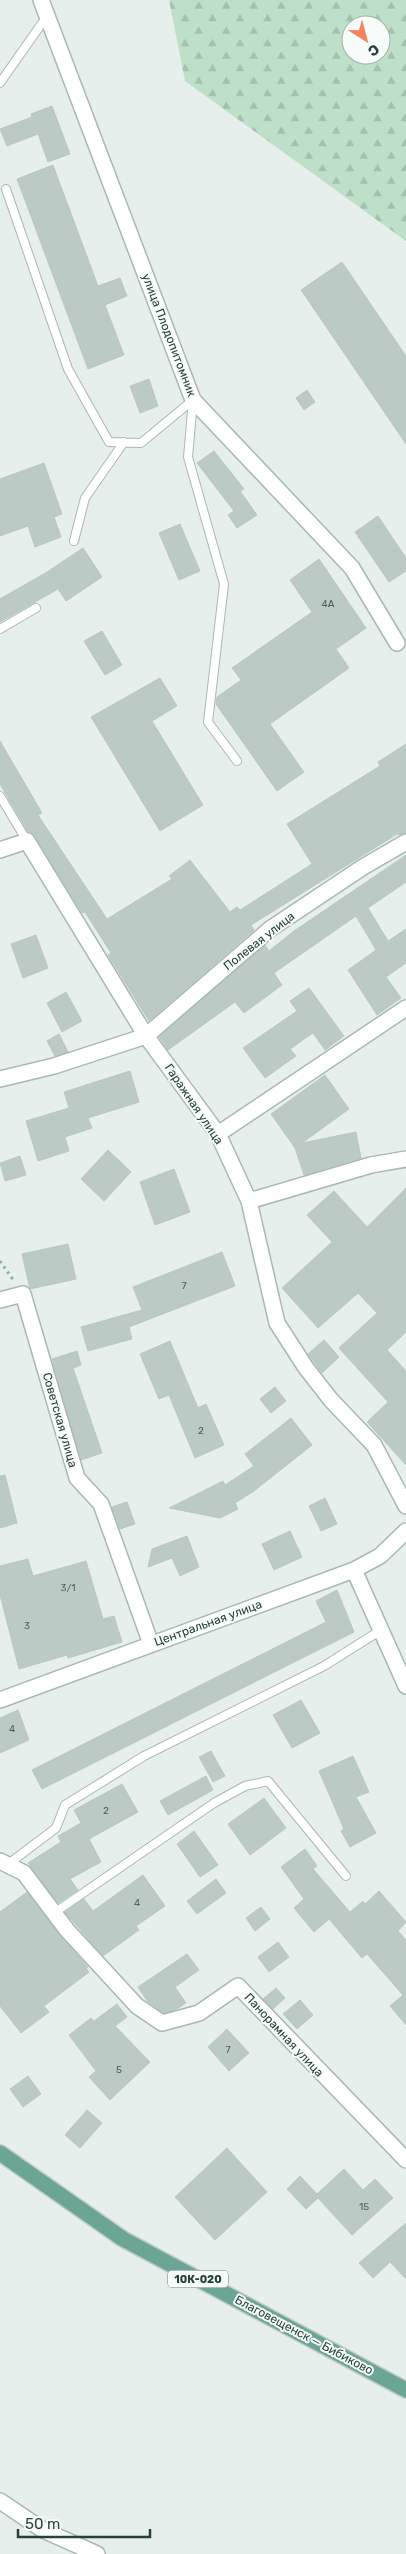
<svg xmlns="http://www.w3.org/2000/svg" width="406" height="2554" viewBox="0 0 406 2554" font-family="Rubik,sans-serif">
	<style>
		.forest { fill: url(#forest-firs); fill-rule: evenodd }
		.building { fill: #bbcac4; stroke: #b8c9c2 }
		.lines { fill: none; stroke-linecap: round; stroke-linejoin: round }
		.service-casing { stroke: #a8b8b2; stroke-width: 10 }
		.minor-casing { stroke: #a8b8b2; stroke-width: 18 }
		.primary-casing { stroke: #c2cac8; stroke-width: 18 }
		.path { stroke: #86b3a5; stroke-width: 3; stroke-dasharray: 2.5 4; stroke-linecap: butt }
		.service { stroke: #fff; stroke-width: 8 }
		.minor { stroke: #fff; stroke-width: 15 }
		.primary { stroke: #6aa596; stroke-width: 15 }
		.labels { text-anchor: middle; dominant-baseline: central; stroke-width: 4; stroke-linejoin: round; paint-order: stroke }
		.number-label { font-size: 10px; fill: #4a645c }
		.shield { fill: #f7fbf9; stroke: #637a73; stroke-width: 1 }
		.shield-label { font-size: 11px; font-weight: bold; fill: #24423a }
		.street-label { font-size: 12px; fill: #24423a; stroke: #f7fbf9 }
	</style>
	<defs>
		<pattern id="forest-firs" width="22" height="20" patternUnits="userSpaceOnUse" patternTransform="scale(1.25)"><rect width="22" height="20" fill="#bfe0c8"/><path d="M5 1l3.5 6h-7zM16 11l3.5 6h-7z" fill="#a4c1ad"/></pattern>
	</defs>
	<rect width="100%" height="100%" fill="#e6efeb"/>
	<!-- forest -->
	<path class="forest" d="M169,0H406V241L185,81ZM351,25H381V55H351Z"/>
	<!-- building -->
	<path class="building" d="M52,106L70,154L48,162L38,134L7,146L0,129L32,117L31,114Z
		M53,165L98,286L120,278L127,296L105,305L124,355L88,369L17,179Z
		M342,262L406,356V444L301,290Z
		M149,379L158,406L140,413L130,386Z
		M307,390L315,402L304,410L296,398Z
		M214,451L244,489L240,491L257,515L237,528L228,515L234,511L197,463Z
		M44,463L62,514L54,517L61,537L35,547L28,526L0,536V479Z
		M378,516L406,558V571L389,582L355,532Z
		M180,524L200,571L179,580L159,533Z
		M83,548L102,577L66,601L58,589L0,622V599L47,572Z
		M319,559L366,628L336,649L349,668L270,724L304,772L277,791L216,704L217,697L241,680L232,668L312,612L290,580Z
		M102,631L122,665L105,675L84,641Z
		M160,678L177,706L152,721L203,805L160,831L91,717Z
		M0,741L42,813L38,815L107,919L172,879L169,876L190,860L230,912L237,907L240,910L312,864L287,824L380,766L378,762L406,744V833L399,835L397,834L251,925L254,930L149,1021L108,955L111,953L85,912L82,913L35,836L28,832L0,784Z
		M406,855V882L368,908L388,941L406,929V963L386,977L401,998L377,1015L348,970L376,950L356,916L274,973L282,985L244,1013L235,1002L168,1050L159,1037L265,945L269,951L294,931Z
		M36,935L48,968L23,978L11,944Z
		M309,988L344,1036L325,1050L313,1033L290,1049L296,1056L265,1078L243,1048L297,1011L290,1001Z
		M66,992L82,1021L62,1032L47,1003Z
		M59,1034L68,1052L55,1056L47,1041Z
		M130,1071L139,1102L88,1118L92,1128L65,1137L69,1151L38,1161L26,1121L69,1108L64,1092Z
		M325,1075L349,1109L302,1143L356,1132L361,1158L304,1175L295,1148L271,1114Z
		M108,1150L131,1172L104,1201L81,1179Z
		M20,1156L26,1175L5,1181L0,1163Z
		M174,1169L190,1212L155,1225L140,1182Z
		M406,1188V1332L387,1350L406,1371V1465L367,1422L388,1402L339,1348L377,1313L358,1293L318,1328L282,1288L332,1242L307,1215L334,1191L367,1227Z
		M68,1244L76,1279L30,1289L22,1254Z
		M222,1252L235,1286L129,1327L132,1339L88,1351L81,1327L142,1310L133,1287Z
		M324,1340L339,1357L322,1373L308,1354Z
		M170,1341L198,1408L206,1404L224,1445L195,1458L169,1395L159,1399L140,1354Z
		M77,1351L81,1365L73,1368L102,1453L81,1460L52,1359Z
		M275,1387L286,1401L271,1413L260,1399Z
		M291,1418L312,1445L254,1491L235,1503L238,1509L220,1518L169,1508L223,1481L225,1485L254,1466L245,1454Z
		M5,1475L17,1523L0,1528V1476Z
		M325,1498L337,1524L321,1531L309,1506Z
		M127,1502L135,1524L120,1529L112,1507Z
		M290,1531L302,1557L274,1570L262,1544Z
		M187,1536L199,1567L180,1576L172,1558L148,1567L152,1549Z
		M28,1559L33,1576L86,1561L103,1619L114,1616L122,1642L68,1658L67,1655L19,1669L0,1595V1566Z
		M337,1590L354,1632L42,1789L32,1770L326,1622L316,1601Z
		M301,1700L320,1733L292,1748L273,1715Z
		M18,1710L29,1740L0,1753V1718Z
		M211,1751L225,1776L213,1782L199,1757Z
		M353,1756L369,1792L356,1797L376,1833L350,1847L341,1831L344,1829L319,1771Z
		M206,1776L213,1790L168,1815L160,1801Z
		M122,1784L138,1812L89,1839L101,1862L70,1879L78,1890L58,1903L28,1863L61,1842L58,1836L81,1823L74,1810Z
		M264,1798L286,1828L250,1855L228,1824Z
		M194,1831L218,1865L200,1877L177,1844Z
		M305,1849L317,1866L313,1869L350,1912L363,1901L365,1904L379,1891L406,1922L398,1931L406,1940V2025L390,2006L403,1995L367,1954L362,1958L329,1919L314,1932L294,1908L304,1899L281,1867Z
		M143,1875L165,1906L136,1926L139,1930L103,1956L65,1912L84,1899L93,1911Z
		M216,1879L226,1893L197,1914L187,1901Z
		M27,1892L60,1936L88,1967L86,1968L89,1972L44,2006L49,2012L21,2033L0,2006V1912Z
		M261,1907L270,1919L255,1931L246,1918Z
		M278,1942L289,1957L269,1972L258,1957Z
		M187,1954L199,1970L175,1987L186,2003L177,2009L164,2013L148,2002L138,1987Z
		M276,1988L285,1998L273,2009L263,1999Z
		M300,2000L313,2015L297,2029L283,2014Z
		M117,2004L127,2017L115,2026L150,2062L110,2100L89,2077L96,2071L69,2035L91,2018L94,2021Z
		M227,2029L249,2053L229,2071L208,2047Z
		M28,2076L41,2094L23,2107L10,2089Z
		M87,2110L102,2123L80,2148L65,2135Z
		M227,2148L267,2192L215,2240L175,2197Z
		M344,2169L363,2190L375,2179L393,2198L352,2235L318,2198L306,2209L287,2189L300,2176L317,2194Z
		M406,2223V2279L390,2262L373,2278L359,2263Z"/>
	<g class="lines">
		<!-- service casing -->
		<g class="service-casing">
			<path id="service" d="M0,83L47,16
				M6,189L68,369L109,442L141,443L193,400L188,457L224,584L208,722L237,761
				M74,541L85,498L124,442
				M0,629L36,608
				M0,796L27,841
				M7,1865L56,1828L65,1805L144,1756L324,1666L381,1630
				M54,1913L214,1803L245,1786L268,1781L346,1876"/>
		</g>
		<!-- minor casing -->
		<g class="minor-casing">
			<path id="minor" d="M41,0L193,400L352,568L397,643
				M0,850L27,841L146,1036L218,1134L249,1201L277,1323L306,1368L331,1400L374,1445L406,1506
				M0,1079L54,1066L146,1036L270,929L363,867L406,842
				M218,1134L406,1008
				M249,1201L371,1165L406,1159
				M0,1300L23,1294L77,1478L101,1504L151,1644
				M354,1570L406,1686
				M0,1700L354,1570L380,1556L406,1531
				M0,1861L24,1873L67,1930L137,2006L162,2023L199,2013L238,1986L406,2160
				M0,2501L43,2530L97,2554"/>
		</g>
		<!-- primary casing -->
		<g class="primary-casing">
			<path id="primary" d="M0,2153L123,2239L406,2390"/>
		</g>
		<!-- path -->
		<path class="path" d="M0,1261L14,1281"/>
		<!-- service -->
		<use href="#service" class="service"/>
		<!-- minor -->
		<use href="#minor" class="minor"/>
		<!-- primary -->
		<use href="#primary" class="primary"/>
	</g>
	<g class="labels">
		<!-- number labels -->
		<g class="number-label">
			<text x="328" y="604">4А</text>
			<text x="184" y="1286">7</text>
			<text x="201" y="1431">2</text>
			<text x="68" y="1588">3/1</text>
			<text x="27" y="1626">3</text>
			<text x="12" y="1729">4</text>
			<text x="106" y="1811">2</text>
			<text x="137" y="1903">4</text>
			<text x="228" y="2050">7</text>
			<text x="119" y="2070">5</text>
			<text x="364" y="2207">15</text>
		</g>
		<!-- shield labels -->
		<rect class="shield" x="168" y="2270.5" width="60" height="17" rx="4"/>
		<g class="shield-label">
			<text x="198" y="2279">10К-020</text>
		</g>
		<!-- street labels -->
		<g class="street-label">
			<text transform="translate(169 335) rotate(69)">улица Плодопитомник</text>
			<text transform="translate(259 941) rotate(-38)">Полевая улица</text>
			<text transform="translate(194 1104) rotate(56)">Гаражная улица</text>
			<text transform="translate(60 1420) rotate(74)">Советская улица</text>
			<text transform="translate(208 1623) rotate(-20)">Центральная улица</text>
			<text transform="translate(284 2035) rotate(47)">Панорамная улица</text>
			<text transform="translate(304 2335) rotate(28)">Благовещенск — Бибиково</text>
		</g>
	</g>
	<!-- north arrow -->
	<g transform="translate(366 40) rotate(144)"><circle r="24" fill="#f7fbf9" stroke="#a3b1ad"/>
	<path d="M0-4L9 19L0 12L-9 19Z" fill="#f4845f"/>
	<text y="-8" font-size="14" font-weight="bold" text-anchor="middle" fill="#24423a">С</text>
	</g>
	<!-- scale -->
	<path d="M18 2529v8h132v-8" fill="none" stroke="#24423a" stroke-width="2.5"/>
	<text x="25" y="2529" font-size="15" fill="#24423a" stroke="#f7fbf9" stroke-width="4" paint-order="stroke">50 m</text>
</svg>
